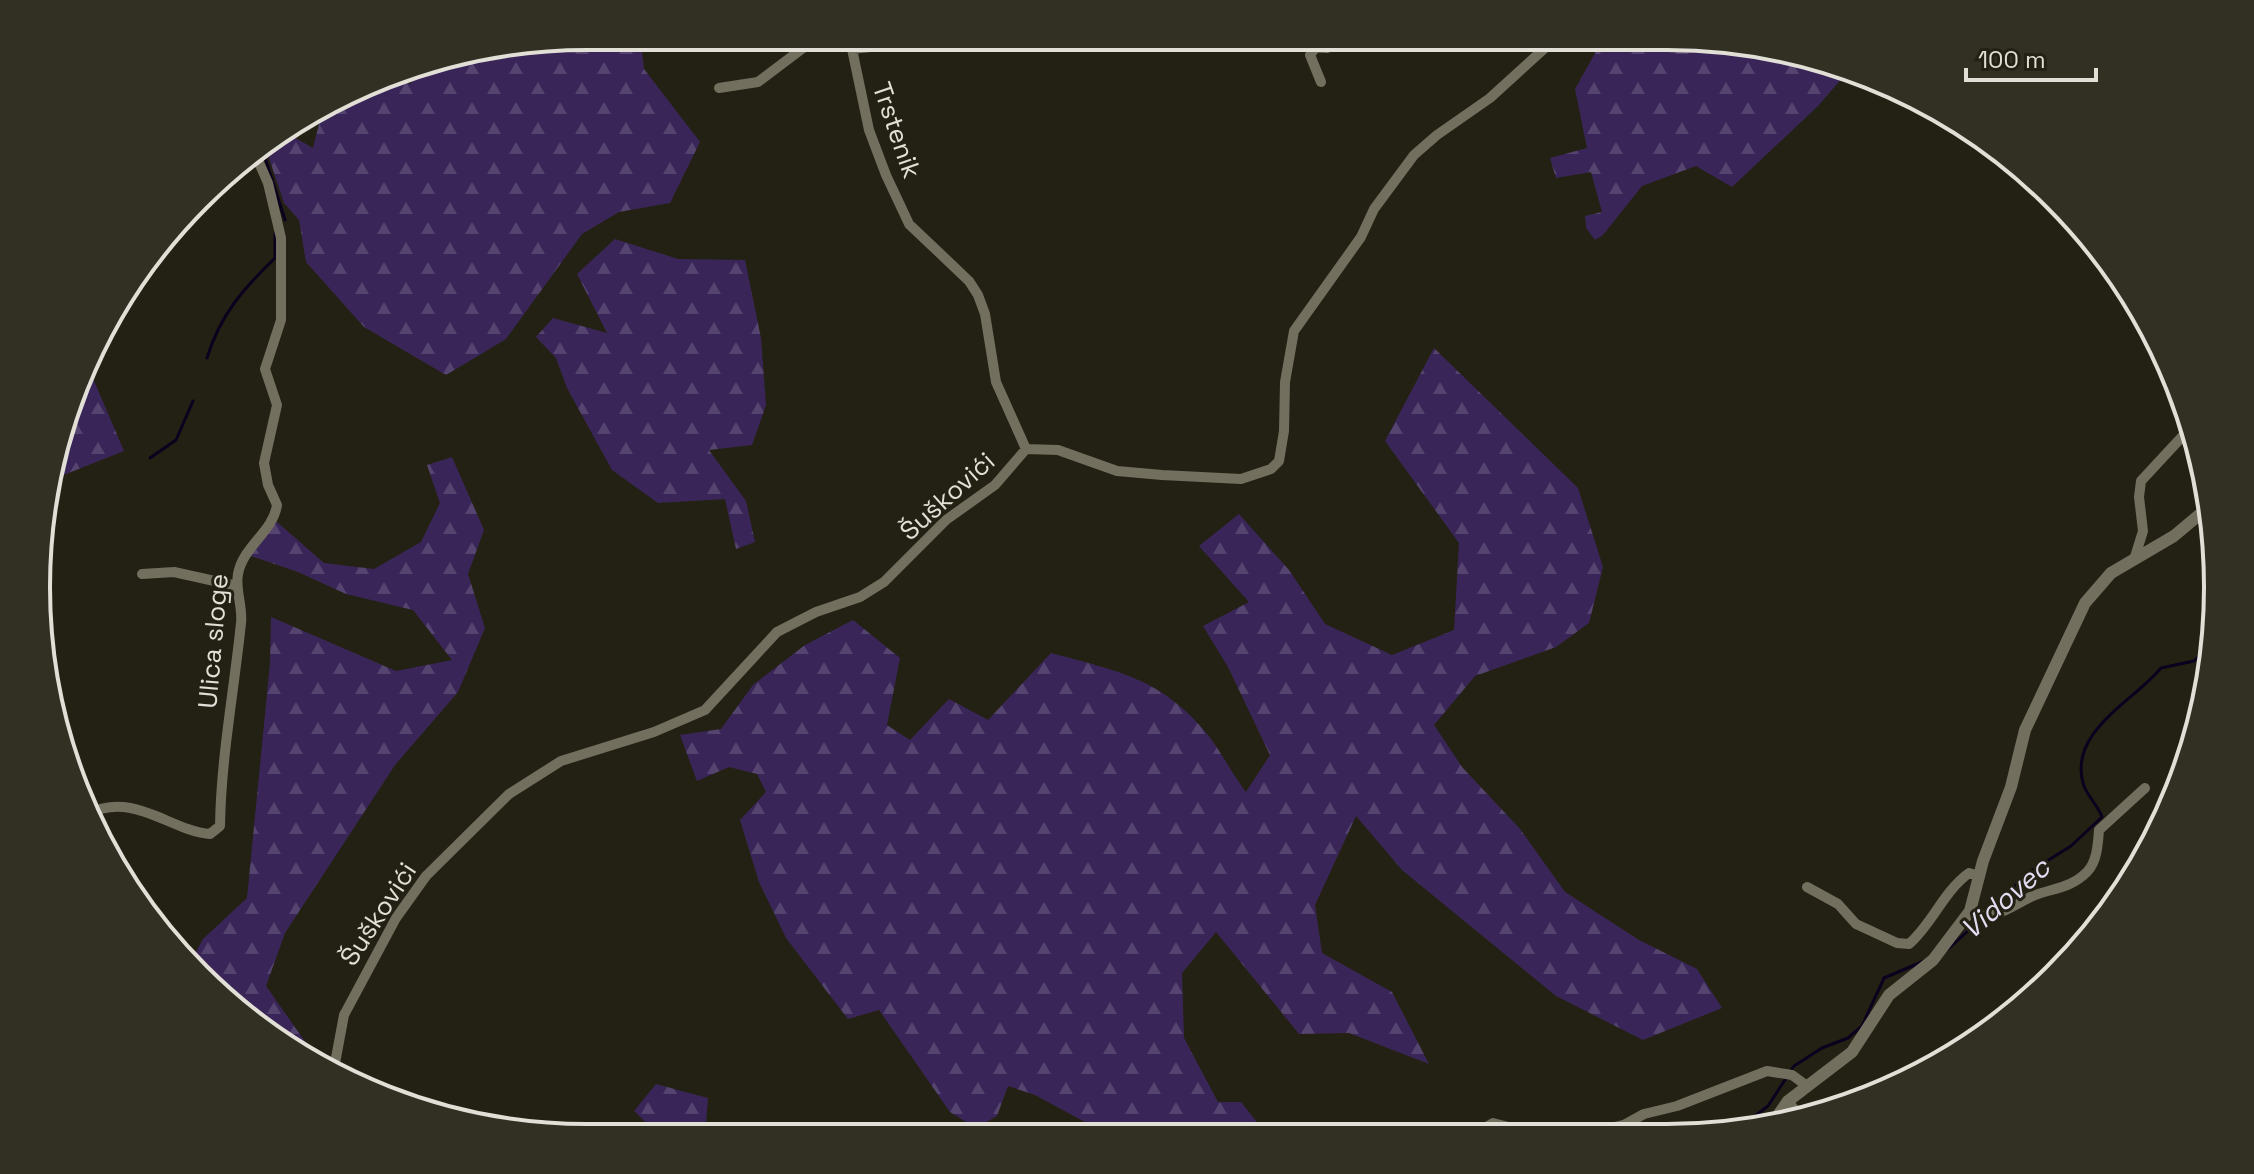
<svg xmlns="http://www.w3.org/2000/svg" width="2254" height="1174" viewBox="0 0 2254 1174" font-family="'Space Grotesk',sans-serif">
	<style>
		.forest { fill: url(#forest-firs) }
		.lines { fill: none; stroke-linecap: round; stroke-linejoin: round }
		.stream { stroke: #0c001f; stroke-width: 3 }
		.minor { stroke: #726f5f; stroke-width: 10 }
		.tertiary { stroke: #726f5f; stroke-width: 12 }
		.labels { text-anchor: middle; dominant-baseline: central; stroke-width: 6; stroke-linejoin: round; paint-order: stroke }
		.street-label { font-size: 26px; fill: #e1dfd6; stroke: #232113 }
		.water-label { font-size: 28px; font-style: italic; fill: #e3ddf3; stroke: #232113 }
		.rim { fill: none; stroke: #e1dfd6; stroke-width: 4 }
	</style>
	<defs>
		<pattern id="forest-firs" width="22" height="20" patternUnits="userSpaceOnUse" patternTransform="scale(2)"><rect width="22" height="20" fill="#3a2559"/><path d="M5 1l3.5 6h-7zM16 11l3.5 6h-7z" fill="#564470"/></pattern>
	</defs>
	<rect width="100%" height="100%" fill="#232113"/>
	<!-- forest -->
	<path class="forest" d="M587,36H640L644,69L700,142L670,203L619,212L582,234L506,339L446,375L364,327L306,262L299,220L284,203L264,143L285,132L313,148L322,112L386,78L411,84L415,64Z
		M1604,37C1688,37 1770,40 1849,70L1818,106L1732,187L1696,166L1642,186L1603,235L1595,240L1586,228L1585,216L1602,212L1591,172L1556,178L1550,158L1587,148L1575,89Z
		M615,239L678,259L745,260L761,338L766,405L752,445L709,450L746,501L755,542L736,549L725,499L658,503L612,470L567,388L556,358L536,337L553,318L607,333L577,274Z
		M1434,348L1578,488L1603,567L1589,623L1556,647L1475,676L1434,725L1462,767L1520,829L1565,892L1639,940L1697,969L1722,1008L1643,1040L1556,996L1402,870L1356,816L1315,905L1322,953L1392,992L1429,1064L1349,1033L1299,1034L1216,932L1182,973L1184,1038L1218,1102H1241L1267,1135H1109L1035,1095L1008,1086L997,1116L976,1128L950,1112L879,1010L848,1019L786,938L759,882L740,820L766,792L757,774L729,767L697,781L680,735L721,729L753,685L805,645L853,620L900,658L887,725L910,740L949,699L988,720L1051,653C1117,671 1162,678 1208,735C1222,753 1232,774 1246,792L1270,755L1228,667L1203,626L1249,602L1199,546L1239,514L1289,570L1325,624L1392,655L1454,630L1459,543L1385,441Z
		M89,369L124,451L51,480L55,445Z
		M452,457L484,530L468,574L485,628L458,692L395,765L285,933L266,986L313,1053L312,1059L197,976L189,965L203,939L247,898L270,663L271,617L396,671L452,660L413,610L346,594L298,572L242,553L277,522L324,563L374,569L421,542L440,503L427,465Z
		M656,1084L708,1098L705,1136L658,1134L634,1111Z"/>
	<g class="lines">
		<!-- stream -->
		<path class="stream" d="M261,145L285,220
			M207,358C220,315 243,289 275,258V233
			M150,458L176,440L193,401
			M1989,910L2031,871L2071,846L2102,817C2098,805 2086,795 2083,783C2069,731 2134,701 2161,668L2194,661L2213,644
			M1948,949L1981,919
			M1733,1133L1768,1106L1794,1066L1822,1048L1848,1038L1862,1026L1884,978L1924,961"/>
		<!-- minor -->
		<path class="minor" d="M845,36L852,49L869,130L886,175L909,224L969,281L978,295L985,314L996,382L1026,449
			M852,49L898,44
			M1321,82L1310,55L1316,47L1327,48L1367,37
			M719,88L758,82L819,36
			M2134,560L2143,531L2139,497L2141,481L2192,426
			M142,574L174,572L237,586
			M87,814C135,791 168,830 210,834L220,826C221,758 234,691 241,623C243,607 235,590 238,574C243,546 273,532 277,505L268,485L264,463L277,405L265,369L281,320V238L268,183L253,149
			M1807,887L1838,904L1856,924L1897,943L1909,944C1933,923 1943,892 1969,873L1979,876
			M1970,911C1992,925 2015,903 2035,895C2054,888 2071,888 2087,872C2097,862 2098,844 2099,830L2145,788
			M333,1074L344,1015L396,918L426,876L509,794L561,761L654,732L705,710L777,632L816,612L860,597L884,582L946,520L995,485L1026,449L1058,450L1117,471L1162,475L1241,479L1271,469L1279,461L1284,431L1285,382L1294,331L1361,237L1374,209L1414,155L1437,135L1490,98L1557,37
			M1788,1101L1800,1117
			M1474,1134L1493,1123L1535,1134
			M1584,1134L1624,1125L1644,1114L1677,1106L1767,1071L1792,1075L1807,1086"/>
		<!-- tertiary -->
		<path class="tertiary" d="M1772,1124L1788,1101L1852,1052L1889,995L1933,960L1970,911L1983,861L2011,787L2025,730L2085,603L2111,573L2174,536L2211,505"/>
	</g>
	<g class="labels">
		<!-- street labels -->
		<g class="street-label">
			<text transform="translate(897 130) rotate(71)">Trstenik</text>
			<text transform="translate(947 496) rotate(-42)">Šuškovići</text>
			<text transform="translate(213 641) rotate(-85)">Ulica sloge</text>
			<text transform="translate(378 914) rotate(-57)">Šuškovići</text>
		</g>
		<!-- water labels -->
		<g class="water-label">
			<text transform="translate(2005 898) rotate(-41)">Vidovec</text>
		</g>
	</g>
	<!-- crop -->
	<path d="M0 0H2254V1174H0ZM587 50H1667A537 537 0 0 1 2204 587V587A537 537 0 0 1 1667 1124H587A537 537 0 0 1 50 587V587A537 537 0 0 1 587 50Z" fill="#323023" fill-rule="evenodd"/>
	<path class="rim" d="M587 50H1667A537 537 0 0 1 2204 587V587A537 537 0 0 1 1667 1124H587A537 537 0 0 1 50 587V587A537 537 0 0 1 587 50Z"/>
	<!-- scale -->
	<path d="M1966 68v12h130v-12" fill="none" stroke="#e1dfd6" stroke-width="4"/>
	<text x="1978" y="68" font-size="24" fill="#e1dfd6" stroke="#232113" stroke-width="6" paint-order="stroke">100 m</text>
</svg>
